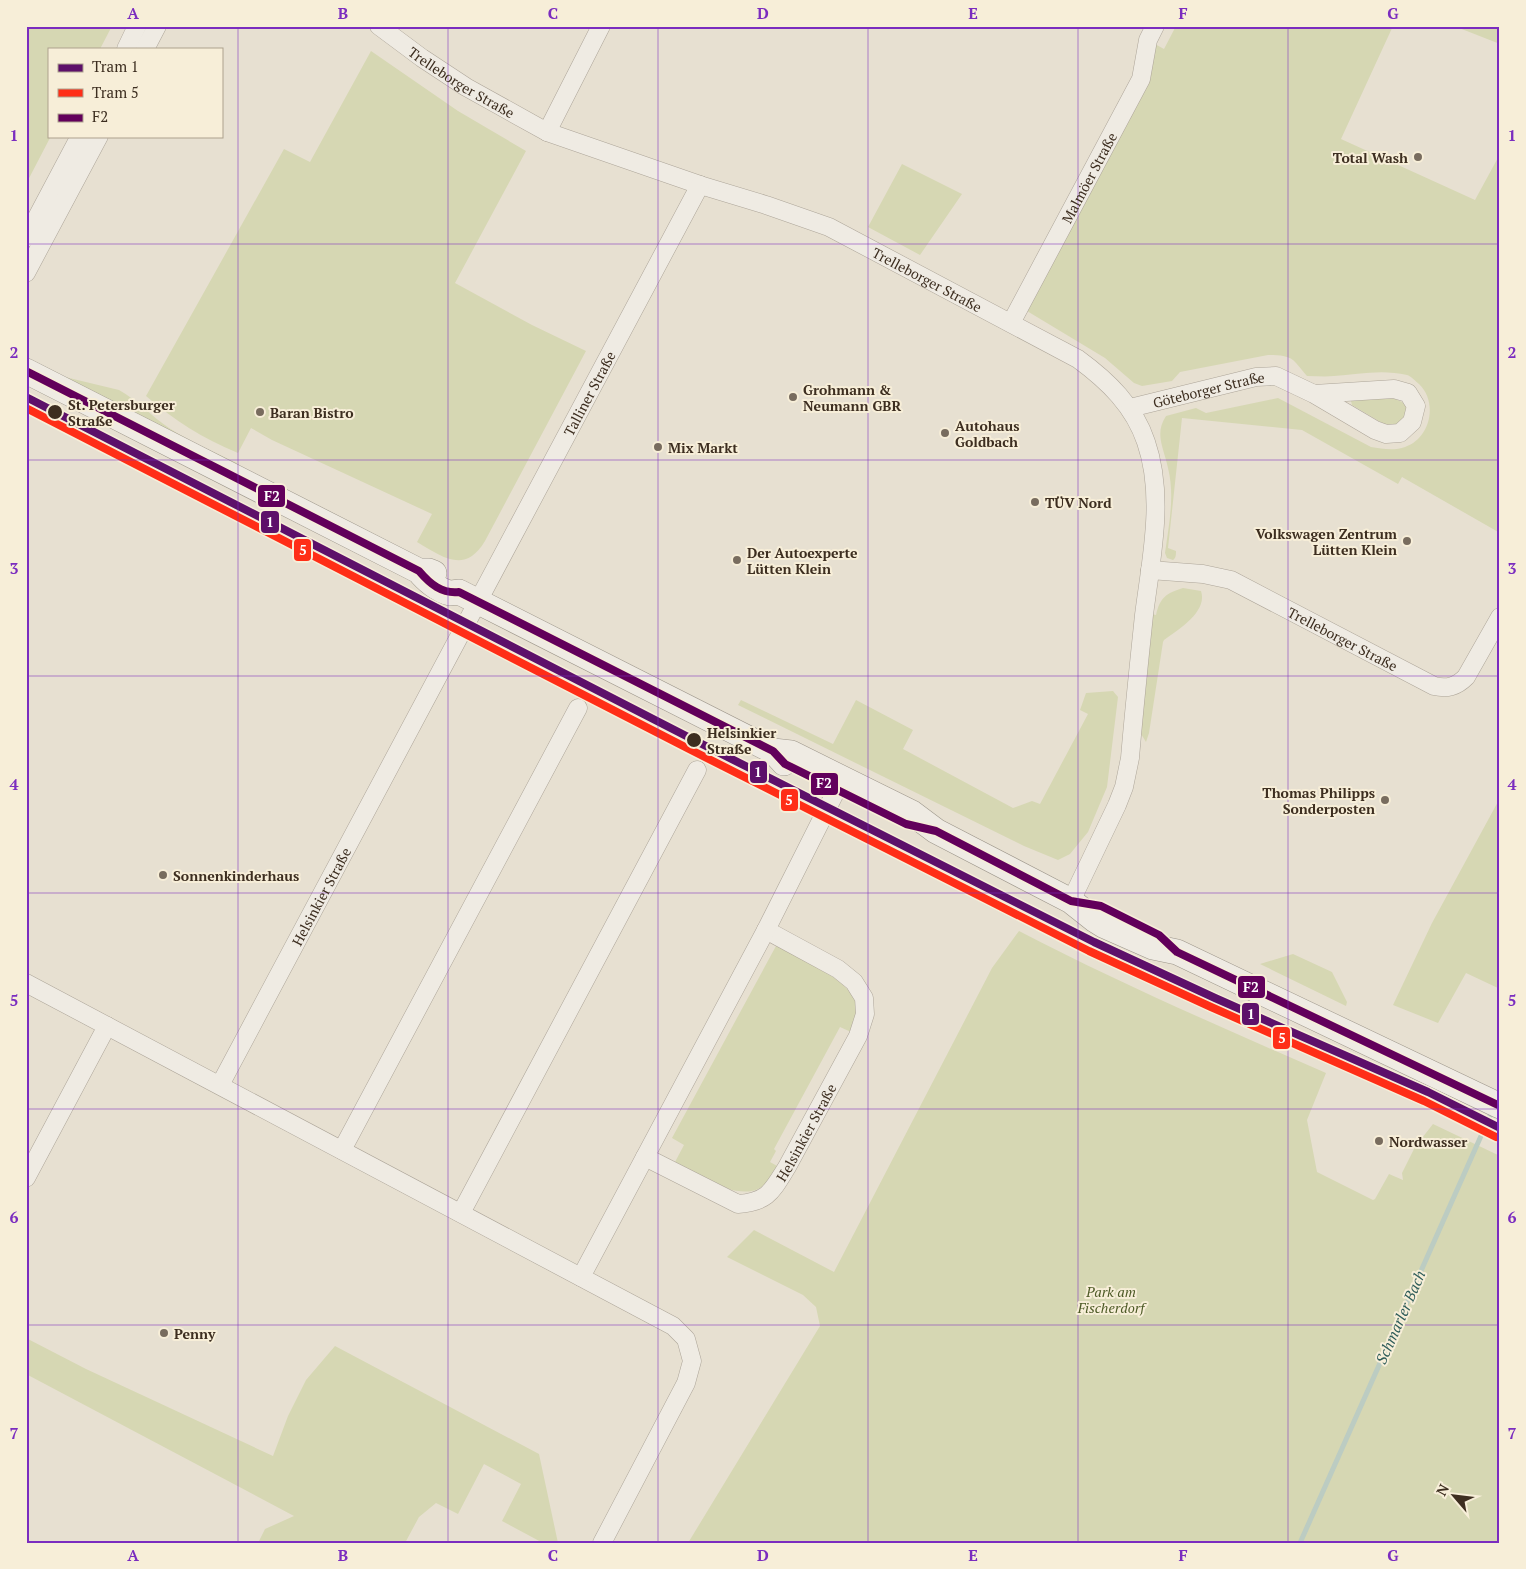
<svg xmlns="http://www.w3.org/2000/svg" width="1526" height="1569" viewBox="0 0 1526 1569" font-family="'PT Serif',serif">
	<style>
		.green { fill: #d6d7b3 }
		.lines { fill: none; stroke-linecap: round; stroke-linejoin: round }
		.stream { stroke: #bcccc2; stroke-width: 5 }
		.minor-casing { stroke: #ada599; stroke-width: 19 }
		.secondary-casing { stroke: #9c958a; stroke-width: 26 }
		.minor { stroke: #efebe3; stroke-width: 18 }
		.secondary { stroke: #efebe3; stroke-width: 25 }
		.bus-1-casing { stroke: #f7eed8; stroke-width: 11 }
		.bus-1 { stroke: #62005b; stroke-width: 8 }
		.tram-1-casing { stroke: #f7eed8; stroke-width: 11 }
		.tram-2-casing { stroke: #f7eed8; stroke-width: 11 }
		.tram-1 { stroke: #5d106a; stroke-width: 8 }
		.tram-2 { stroke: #ff2e17; stroke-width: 8 }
		.grid { fill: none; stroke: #7b2cbf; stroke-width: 1; stroke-opacity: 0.55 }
		.poi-dot { fill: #786c5e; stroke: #f7eed8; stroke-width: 2 }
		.stop-dot { fill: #3d2e20; stroke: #f7eed8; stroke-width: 2 }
		.labels { text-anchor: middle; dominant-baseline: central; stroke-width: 4; stroke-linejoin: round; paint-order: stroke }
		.street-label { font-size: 14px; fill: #3d2e20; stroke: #f7eed8 }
		.poi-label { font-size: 14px; font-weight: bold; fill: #3d2e20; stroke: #f7eed8; text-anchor: start }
		.stop-label { font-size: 14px; font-weight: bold; fill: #3d2e20; stroke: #f7eed8; text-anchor: start }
		.park-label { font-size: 14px; font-style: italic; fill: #4d5a26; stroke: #f7eed8 }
		.water-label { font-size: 15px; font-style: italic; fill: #2f5d5a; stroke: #f7eed8 }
		.line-badge { stroke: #f7eed8; stroke-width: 2 }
		.badge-label { font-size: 14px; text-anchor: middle; font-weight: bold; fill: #fff }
		.neatline { fill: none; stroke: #7b2cbf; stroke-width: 2 }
		.grid-label { font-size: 16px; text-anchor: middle; font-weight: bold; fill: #7b2cbf }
	</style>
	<rect width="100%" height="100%" fill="#e7e0d1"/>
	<!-- green -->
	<path class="green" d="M26,26H112L100,49H49V136H51L26,184Z
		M1176,26H1393L1341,139L1475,200L1500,154V533L1402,477L1398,484L1302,430L1182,418L1168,548L1176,551C1176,555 1176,558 1173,560L1167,558L1165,553C1169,524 1175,496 1168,468C1164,448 1154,434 1166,416L1196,408L1206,413L1278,398L1371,447C1382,449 1395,451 1405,447C1431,438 1438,402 1419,384C1415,381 1411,376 1407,375C1383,369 1358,374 1334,376C1325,377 1316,376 1307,376C1303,372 1300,367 1296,363C1290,355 1277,355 1268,355L1180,372L1172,381L1142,386L1134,383L1105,358L1027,311L1153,43L1164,49Z
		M1454,26H1500V44Z
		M371,51L458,111L526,151L455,283L532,325L586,351L485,541C465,574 444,558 417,542L432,514L272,440L251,428L238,453C202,438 175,421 146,396L284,149L310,162Z
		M902,164L962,194L920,255L868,227Z
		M42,365L65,377L119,390C137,400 151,416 169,428C190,442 214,452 237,463L235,467L41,367Z
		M1393,398L1402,402L1408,407L1407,415L1396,426H1387L1352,405L1351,401L1356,399Z
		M1183,588L1201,591C1208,612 1178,630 1164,640L1163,642L1149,733L1146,742L1138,729L1151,614L1156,615C1160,598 1166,593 1183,588Z
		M1113,691L1118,697L1107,787L1088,832L1070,854L1058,860L1024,846L738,705L741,700L833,744L856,700L913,730L903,749L1013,808L1032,801L1040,804L1088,714L1080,710L1086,693Z
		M1500,798V989L1466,973L1438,1023L1393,1005L1432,923Z
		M1019,931C1119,983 1223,1028 1326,1073L1307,1120L1317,1172L1373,1200L1375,1199L1389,1174L1403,1180L1402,1173L1415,1147L1433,1124L1500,1156V1543H688L820,1326L816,1307L803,1295L727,1257L754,1230L834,1272L992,968Z
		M776,946C799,958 847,977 856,1003C859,1012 855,1024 851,1032L840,1027L774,1149L776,1151L770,1162L779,1167C773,1175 767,1185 758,1189C734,1200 695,1173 675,1162L684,1145L672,1138Z
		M1293,954L1332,972L1347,1002L1346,1006L1260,964Z
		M26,1338L86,1369L273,1456L288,1416L306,1380L335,1346L539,1454L558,1543H543L502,1521L521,1484L484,1464L458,1514L436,1503L419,1517L405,1543H258L265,1529L294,1516L26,1374Z"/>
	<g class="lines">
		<!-- stream -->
		<path class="stream" d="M1300,1543L1493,1109"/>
		<!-- minor casing -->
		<g class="minor-casing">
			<g id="minor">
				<path id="s1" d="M379,26L422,58L466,87L547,132L700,185L766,205L829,227L1078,359C1108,381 1134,406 1146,442C1165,497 1151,559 1144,615C1139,663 1134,710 1130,758L1124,787L1117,805L1071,901"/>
				<path d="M126,49L137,26"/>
				<path d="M145,49L157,26"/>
				<path d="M547,132L601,26"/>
				<path d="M26,238L80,136"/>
				<path d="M26,273L99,136"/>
				<path id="s2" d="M1011,323L1141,79L1148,40L1155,26"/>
				<path id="s3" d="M1130,408L1256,377L1276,376L1314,394L1375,430L1386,434L1400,433L1412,422L1416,406L1408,393L1394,389L1314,394"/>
				<path id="s4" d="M1150,570L1203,574L1231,580L1434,686C1447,689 1456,687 1466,677L1500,617"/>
				<path d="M26,983L673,1326L686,1339L692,1361L686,1383L602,1543"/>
				<path id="s5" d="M220,1085L700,185"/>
				<path d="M342,1150L578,708"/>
				<path id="s6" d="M645,1157L738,1204C768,1202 772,1191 787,1167L858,1036L865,1014L864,998L854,982L838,969L766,930"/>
				<path d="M26,1178L107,1026"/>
				<path d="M461,1213L697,770"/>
				<path d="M581,1277L766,930L842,779"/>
			</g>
		</g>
		<!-- secondary casing -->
		<g class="secondary-casing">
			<path id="secondary" d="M26,371L419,571H429L434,573
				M419,571C425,579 439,591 450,593C453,593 456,592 459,592L773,751L784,763
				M773,751L791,753L912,813L936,831L1071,901L1095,920L1103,925L1153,947L1177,952L1500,1106"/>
		</g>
		<!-- minor -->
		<use href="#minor" class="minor"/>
		<!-- secondary -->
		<use href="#secondary" class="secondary"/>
		<!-- bus-1 casing -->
		<g class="bus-1-casing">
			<path id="bus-1" d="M26,371L419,571C430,584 442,594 459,592L773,751L785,764L906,824L936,831L1071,901L1101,906L1159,935L1177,952L1500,1106"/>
		</g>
		<!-- bus-1 -->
		<use href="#bus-1" class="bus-1"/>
		<!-- tram-1 casing -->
		<g class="tram-1-casing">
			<path id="tram-1" d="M26,397L694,740L1094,942L1215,998L1428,1092L1500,1128"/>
		</g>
		<!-- tram-2 casing -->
		<g class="tram-2-casing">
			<path id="tram-2" d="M26,408L689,749L1089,951L1211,1007L1424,1101L1496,1137"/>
		</g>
		<!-- tram-1 -->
		<use href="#tram-1" class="tram-1"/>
		<!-- tram-2 -->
		<use href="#tram-2" class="tram-2"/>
	</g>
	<!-- grid -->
	<path class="grid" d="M238,26V1543M448,26V1543M658,26V1543M868,26V1543M1078,26V1543M1288,26V1543M26,244H1500M26,460H1500M26,676H1500M26,893H1500M26,1109H1500M26,1325H1500"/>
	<!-- markers -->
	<g class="poi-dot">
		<circle cx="1418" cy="157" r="5"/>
		<circle cx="793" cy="397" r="5"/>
		<circle cx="260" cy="412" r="5"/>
		<circle cx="945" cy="433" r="5"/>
		<circle cx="658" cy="447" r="5"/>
		<circle cx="1035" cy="502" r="5"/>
		<circle cx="1407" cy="541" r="5"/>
		<circle cx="737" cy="560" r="5"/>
		<circle cx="1385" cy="800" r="5"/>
		<circle cx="163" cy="875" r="5"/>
		<circle cx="1379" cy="1141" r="5"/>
		<circle cx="164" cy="1333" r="5"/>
	</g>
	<g class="stop-dot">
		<circle cx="55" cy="412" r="8"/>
		<circle cx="694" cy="740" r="8"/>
	</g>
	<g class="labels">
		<!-- street labels -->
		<g class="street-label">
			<text stroke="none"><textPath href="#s1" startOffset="100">Trelleborger Straße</textPath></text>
			<text stroke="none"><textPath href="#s2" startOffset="165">Malmöer Straße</textPath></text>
			<text stroke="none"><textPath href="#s1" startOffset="608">Trelleborger Straße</textPath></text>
			<text stroke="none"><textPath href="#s3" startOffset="81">Göteborger Straße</textPath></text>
			<text stroke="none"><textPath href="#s5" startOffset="784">Talliner Straße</textPath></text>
			<text stroke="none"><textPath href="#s4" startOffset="208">Trelleborger Straße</textPath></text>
			<text stroke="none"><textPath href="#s5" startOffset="214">Helsinkier Straße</textPath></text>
			<text stroke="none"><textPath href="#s6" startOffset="209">Helsinkier Straße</textPath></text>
		</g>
		<!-- poi labels -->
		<g class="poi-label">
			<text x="1408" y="157" text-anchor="end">Total Wash</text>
			<text x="803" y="389">Grohmann &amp;<tspan x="803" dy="16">Neumann GBR</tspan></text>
			<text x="270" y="412">Baran Bistro</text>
			<text x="955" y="425">Autohaus<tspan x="955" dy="16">Goldbach</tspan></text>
			<text x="668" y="447">Mix Markt</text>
			<text x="1045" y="502">TÜV Nord</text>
			<text x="1397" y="533" text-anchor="end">Volkswagen Zentrum<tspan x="1397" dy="16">Lütten Klein</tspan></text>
			<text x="747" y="552">Der Autoexperte<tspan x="747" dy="16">Lütten Klein</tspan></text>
			<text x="1375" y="792" text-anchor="end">Thomas Philipps<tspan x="1375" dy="16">Sonderposten</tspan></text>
			<text x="173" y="875">Sonnenkinderhaus</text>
			<text x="1389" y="1141">Nordwasser</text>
			<text x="174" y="1333">Penny</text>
		</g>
		<!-- stop labels -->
		<g class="stop-label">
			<text x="68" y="404">St. Petersburger<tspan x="68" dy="16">Straße</tspan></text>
			<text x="707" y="732">Helsinkier<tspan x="707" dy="16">Straße</tspan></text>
		</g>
		<!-- park labels -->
		<g class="park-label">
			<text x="1111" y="1291">Park am<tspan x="1111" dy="16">Fischerdorf</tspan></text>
		</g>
		<!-- water labels -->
		<g class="water-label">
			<text transform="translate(1400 1317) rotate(-66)">Schmarler Bach</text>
		</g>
	</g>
	<g class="line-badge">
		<rect x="257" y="484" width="29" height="24" rx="5" fill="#62005b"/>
		<rect x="260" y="510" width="20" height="24" rx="5" fill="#5d106a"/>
		<rect x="293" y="538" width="19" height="24" rx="5" fill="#ff2e17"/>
		<rect x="749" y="760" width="19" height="24" rx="5" fill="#5d106a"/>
		<rect x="810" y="772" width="29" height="24" rx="5" fill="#62005b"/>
		<rect x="780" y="788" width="19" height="24" rx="5" fill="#ff2e17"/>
		<rect x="1237" y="975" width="29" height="24" rx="5" fill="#62005b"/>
		<rect x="1241" y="1002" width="19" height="24" rx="5" fill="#5d106a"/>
		<rect x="1272" y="1026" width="19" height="24" rx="5" fill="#ff2e17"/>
	</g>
	<g class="badge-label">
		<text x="272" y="501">F2</text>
		<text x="270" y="527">1</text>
		<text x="303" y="555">5</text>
		<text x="758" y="777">1</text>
		<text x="824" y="788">F2</text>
		<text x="789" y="805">5</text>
		<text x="1251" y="992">F2</text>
		<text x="1251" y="1019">1</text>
		<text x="1282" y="1043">5</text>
	</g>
	<!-- border -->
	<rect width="1526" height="1569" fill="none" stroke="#f7eed8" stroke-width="55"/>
	<!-- legend -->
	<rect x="48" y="48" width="175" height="90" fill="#f7eed8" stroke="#ada18e"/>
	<rect x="58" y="64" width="25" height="8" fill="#5d106a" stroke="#ada18e"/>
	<text x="92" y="72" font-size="15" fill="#3d2e20">Tram 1</text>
	<rect x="58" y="89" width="25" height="8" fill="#ff2e17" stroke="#ada18e"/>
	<text x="92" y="98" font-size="15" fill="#3d2e20">Tram 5</text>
	<rect x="58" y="114" width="25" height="8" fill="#62005b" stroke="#ada18e"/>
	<text x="92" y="122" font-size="15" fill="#3d2e20">F2</text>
	<!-- north arrow -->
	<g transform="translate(1454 1496) rotate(298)" stroke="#f7eed8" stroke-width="4" paint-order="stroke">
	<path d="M0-4L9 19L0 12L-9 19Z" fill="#3d2e20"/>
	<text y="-8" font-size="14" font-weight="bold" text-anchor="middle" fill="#3d2e20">N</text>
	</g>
	<rect x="28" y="28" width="1470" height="1514" class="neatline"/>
	<g class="grid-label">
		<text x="133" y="19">A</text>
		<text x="343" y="19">B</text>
		<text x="553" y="19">C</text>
		<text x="763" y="19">D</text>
		<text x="973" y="19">E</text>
		<text x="1183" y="19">F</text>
		<text x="1393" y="19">G</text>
		<text x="14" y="141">1</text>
		<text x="1512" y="141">1</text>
		<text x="14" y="358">2</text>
		<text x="1512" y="358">2</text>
		<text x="14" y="574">3</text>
		<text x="1512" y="574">3</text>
		<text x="14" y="790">4</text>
		<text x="1512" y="790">4</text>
		<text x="14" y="1006">5</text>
		<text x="1512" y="1006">5</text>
		<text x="14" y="1223">6</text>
		<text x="1512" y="1223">6</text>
		<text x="14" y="1439">7</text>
		<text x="1512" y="1439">7</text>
		<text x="133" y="1561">A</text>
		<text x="343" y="1561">B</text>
		<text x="553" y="1561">C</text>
		<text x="763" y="1561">D</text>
		<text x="973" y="1561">E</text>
		<text x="1183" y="1561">F</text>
		<text x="1393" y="1561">G</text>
	</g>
</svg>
